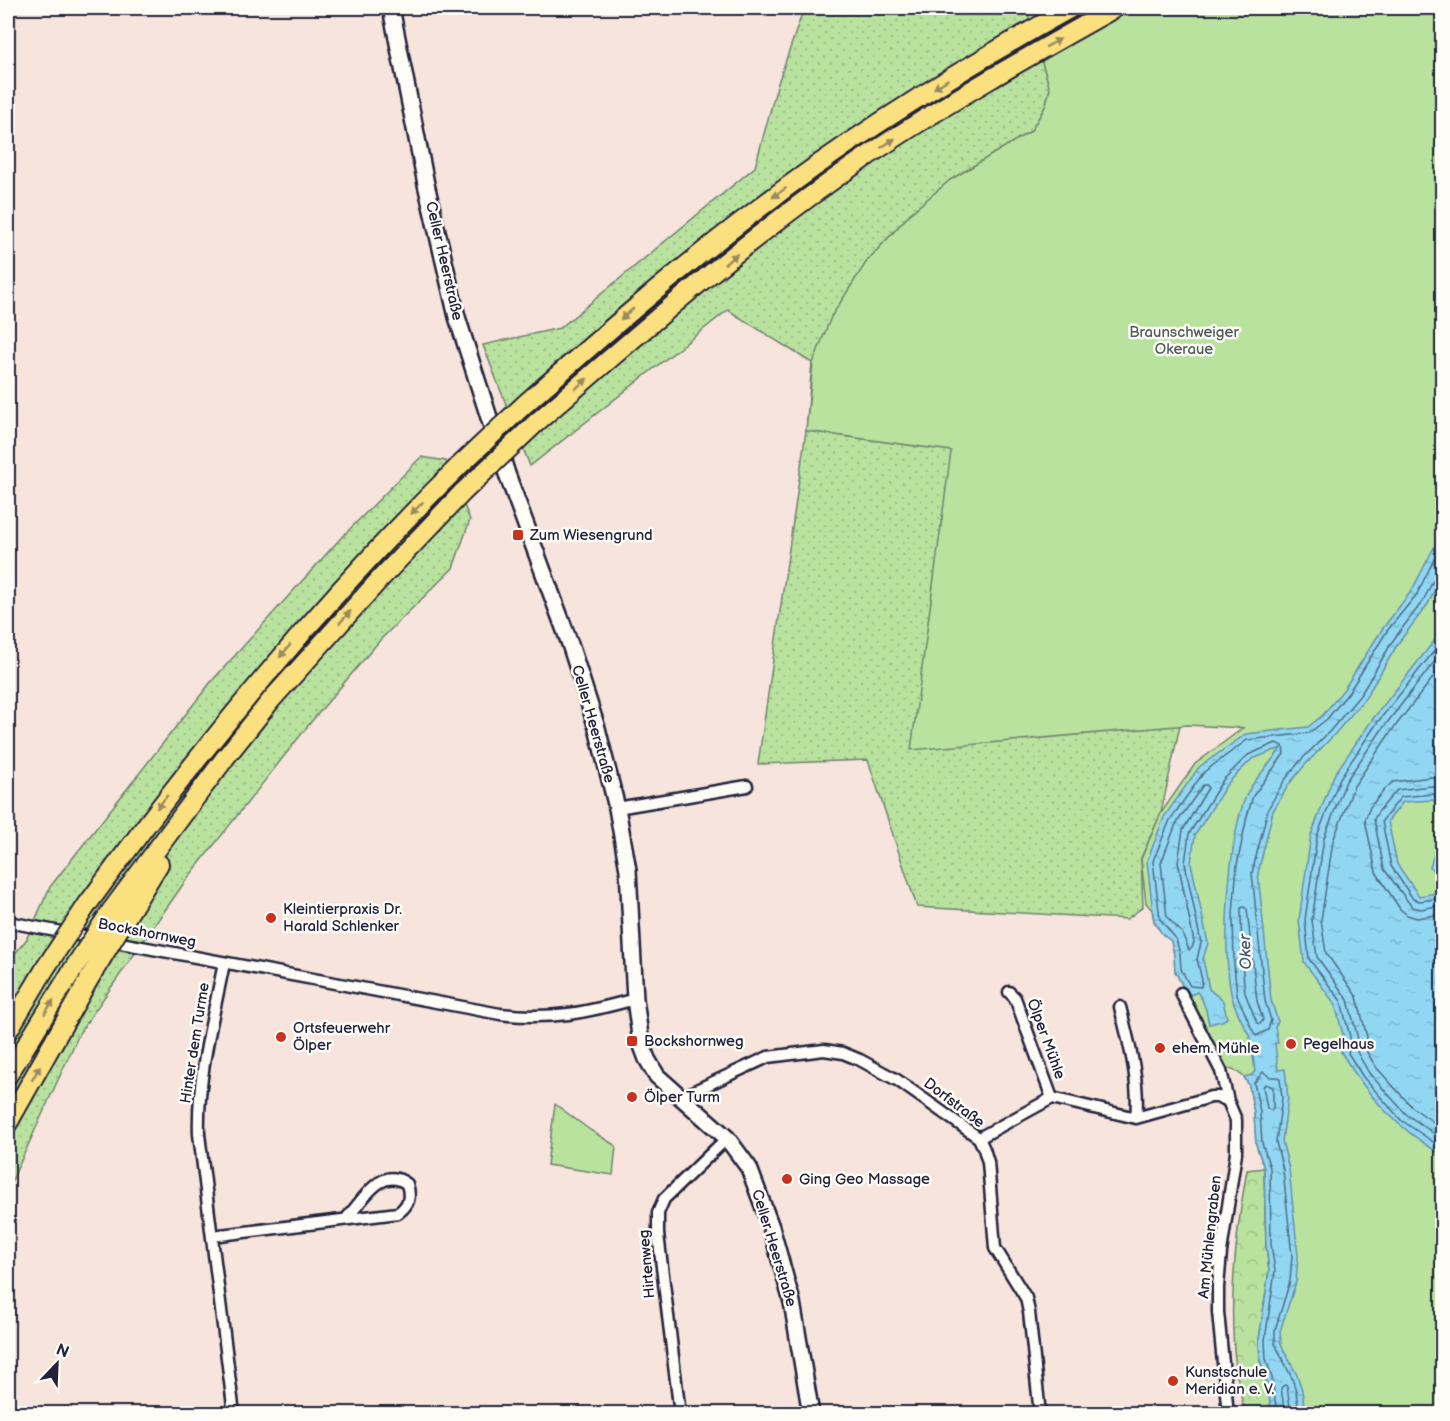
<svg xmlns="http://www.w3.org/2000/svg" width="1450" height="1421" viewBox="0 0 1450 1421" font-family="'Balsamiq Sans',sans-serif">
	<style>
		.grass { fill: url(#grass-dots); stroke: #6e826d; stroke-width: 1.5 }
		.forest { fill: url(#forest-crowns); stroke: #6e826d; stroke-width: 1.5 }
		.park { fill: #b9e29f; stroke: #6e826d; stroke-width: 1.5 }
		.water { fill: url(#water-ripples); stroke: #658fa9; stroke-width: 1.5 }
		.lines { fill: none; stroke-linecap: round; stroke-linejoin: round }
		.shore { stroke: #4e6a85; stroke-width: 1.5 }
		.minor-casing { stroke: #22223b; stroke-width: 15 }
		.secondary-casing { stroke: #22223b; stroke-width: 20 }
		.motorway-casing { stroke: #22223b; stroke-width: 22 }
		.minor { stroke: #fdfcf7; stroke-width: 10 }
		.secondary { stroke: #fdfcf7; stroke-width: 15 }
		.motorway { stroke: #fbe080; stroke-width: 18 }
		.motorway-bridge-casing { stroke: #22223b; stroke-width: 22; stroke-linecap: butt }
		.motorway-bridge { stroke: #fbe080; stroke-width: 18 }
		.oneway { fill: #998a61 }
		.poi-dot { fill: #c8321e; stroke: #fdfcf7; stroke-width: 2 }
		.labels { text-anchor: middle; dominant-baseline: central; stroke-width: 5; stroke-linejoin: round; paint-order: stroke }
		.street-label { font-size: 15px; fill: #22223b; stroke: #fdfcf7 }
		.park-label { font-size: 15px; fill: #4f5c59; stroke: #fdfcf7 }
		.poi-label { font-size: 15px; fill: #22223b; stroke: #fdfcf7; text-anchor: start }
		.water-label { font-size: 16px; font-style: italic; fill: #435872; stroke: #fdfcf7 }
	</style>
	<defs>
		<pattern id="grass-dots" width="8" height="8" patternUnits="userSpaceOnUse" patternTransform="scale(1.5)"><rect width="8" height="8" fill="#b9e29f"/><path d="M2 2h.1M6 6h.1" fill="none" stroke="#9fc28a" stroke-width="1.8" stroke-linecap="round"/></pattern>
		<pattern id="forest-crowns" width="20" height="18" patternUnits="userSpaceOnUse" patternTransform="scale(1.5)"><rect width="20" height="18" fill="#b9e29f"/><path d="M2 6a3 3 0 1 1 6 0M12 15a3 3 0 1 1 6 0" fill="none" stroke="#9fc28a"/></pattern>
		<pattern id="water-ripples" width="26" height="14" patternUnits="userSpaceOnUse" patternTransform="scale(1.5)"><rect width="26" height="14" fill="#91d7f3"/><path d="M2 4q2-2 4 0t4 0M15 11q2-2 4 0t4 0" fill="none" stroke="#7db8d1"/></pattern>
	</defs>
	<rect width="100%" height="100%" fill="#f6e4dd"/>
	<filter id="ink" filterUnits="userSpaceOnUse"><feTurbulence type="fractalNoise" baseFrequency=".0167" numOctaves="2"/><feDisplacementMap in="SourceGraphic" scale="12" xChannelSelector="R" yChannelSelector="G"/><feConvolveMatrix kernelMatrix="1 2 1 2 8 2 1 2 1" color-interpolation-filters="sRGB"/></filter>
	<g filter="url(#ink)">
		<!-- grass -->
		<path class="grass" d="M804,8H1026L1050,89L1045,107L1031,131L950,180L912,212L867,261L1335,8L1161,813L1141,858L1143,907L1127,919L917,907L868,760L758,764L806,431L812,363L728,310L530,466L483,345L560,328L755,167L777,86Z
			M421,457L446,461L470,520L453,568L381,639L311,722L184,883L80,1032L8,1189V962L26,940L50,887L211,682L339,540Z"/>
		<!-- forest -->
		<path class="forest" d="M1264,1168L1266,1244L1269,1271L1260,1360L1266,1379L1272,1413L1246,1414C1223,1342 1234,1243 1247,1170Z"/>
		<!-- park -->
		<path class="park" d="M1026,8H1442V1413H1272L1266,1379L1260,1360L1259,1340L1269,1271L1266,1244L1264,1168L1256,1144L1254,1113L1249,1085L1244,1077L1233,1069L1224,1068L1175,971L1174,954L1171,941L1157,927L1154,921L1152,910L1146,903L1141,859L1161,813L1195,764L1243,728L1187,725L911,750L951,451L806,431L813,363L831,317L867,261L912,212L950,180L1031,131L1045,107L1050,89Z
			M555,1104L590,1130L616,1146L613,1175L547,1165Z"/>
		<!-- water -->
		<path class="water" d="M1442,532V575L1428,604L1399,642L1366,697L1334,735L1305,765L1289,784L1273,811L1258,873L1271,1000L1278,1022L1275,1027L1278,1043H1275L1278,1070L1285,1069L1288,1098L1282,1141L1289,1169L1298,1256L1296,1282L1280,1331L1281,1344L1297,1375L1302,1390L1305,1413H1272L1266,1379L1260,1360L1259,1340L1269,1271L1266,1244L1264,1168L1256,1144L1254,1113L1249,1085L1244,1077L1252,1075L1255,1071C1253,1060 1253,1045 1249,1035C1243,1023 1235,1010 1232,997C1221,956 1228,830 1248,792C1256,777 1271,763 1281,748L1252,759L1227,784L1195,835L1191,863L1208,943L1203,959L1209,989L1223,1001L1227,1018L1222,1021L1209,1024L1206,1010L1202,999L1197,992L1188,996L1175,971L1174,954L1171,941L1162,934L1154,921L1147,861L1164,817L1199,767L1246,734L1308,727L1323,715L1344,689L1383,628L1412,590Z
			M1442,634V810L1433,800L1403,802L1388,821L1397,864L1419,896L1436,893L1441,879L1430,867L1442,829V1155C1396,1127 1369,1098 1341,1052L1345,1042L1335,1004L1304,962L1299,920L1311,835L1334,775L1372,720L1438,636Z"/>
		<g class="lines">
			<!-- shore -->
			<path class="shore" d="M1442,543L1417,594L1387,631L1349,692L1327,719L1309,733L1247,740L1204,772L1170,820L1153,861L1160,919L1176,939L1180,954L1181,969L1190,986L1201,987L1202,980L1197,959L1201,943L1185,863L1189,834L1223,780L1248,755L1276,743L1283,746L1284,754L1253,796L1247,816L1237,865L1233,914L1234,965L1237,995L1251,1027L1256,1036L1268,1030L1271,1020L1265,1001L1252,873L1268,809L1284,781L1300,761L1330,731L1361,694L1394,639L1423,601L1435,577L1442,574
				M1442,641L1377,723L1340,778L1317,836L1305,920L1309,959L1341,1001L1351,1041L1348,1053L1363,1077L1401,1120L1442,1148
				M1442,652L1383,728L1346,781L1324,838L1312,920L1317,957L1348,1000L1358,1039L1357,1052L1369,1073L1406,1114L1442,1139
				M1442,666L1390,733L1354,786L1333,841L1321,920L1326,953L1357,997L1367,1037V1052L1376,1067L1412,1107L1442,1128
				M1442,779L1431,777L1393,782L1386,788L1370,807L1365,820L1376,872L1400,909L1407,915L1417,918L1442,914
				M1203,785H1207L1208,788L1183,830L1178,862L1194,942L1192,948L1189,950L1182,933L1167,917L1161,863L1176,824Z
				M1442,790L1431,786L1397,790L1378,812L1374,819L1384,869L1412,907L1421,909L1442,905
				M1442,801L1433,794L1401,797L1382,821L1391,866L1413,899L1419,901L1437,899L1442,893
				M1244,907L1247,909L1257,1001L1263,1020L1260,1024L1257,1023L1245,993L1242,964L1241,914V908Z
				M1265,1084L1273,1087V1109L1271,1111L1267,1108L1263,1087Z
				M1277,1414L1272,1378L1266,1359L1265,1340L1275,1271L1271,1244L1270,1168L1262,1143L1260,1112L1254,1083L1263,1072L1270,1077H1278L1280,1079L1282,1098L1276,1142L1283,1170L1292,1256L1290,1281L1275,1330V1344L1292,1378L1296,1391L1299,1414
				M1285,1414L1281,1388L1284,1385L1287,1386L1291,1414"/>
			<!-- minor casing -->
			<g class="minor-casing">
				<path id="minor" d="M617,808L747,786
					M8,922L500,1014C552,1020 585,1013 635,999
					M224,963C213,1019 197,1076 199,1134L234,1414
					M1009,992L1015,998L1052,1098
					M1181,993L1221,1071L1228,1101L1236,1120V1153L1221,1252L1218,1287V1312L1228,1414
					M1120,1007C1129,1043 1140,1081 1136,1118
					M681,1097L768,1057L824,1050L843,1053L860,1060L897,1080L979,1138L984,1149L988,1162L995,1248L1026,1298L1029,1312L1040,1414
					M979,1138L1052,1098L1136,1118L1211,1097H1219L1228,1101
					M212,1236L398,1213C409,1205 411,1197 407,1184C381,1164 362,1202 346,1219
					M680,1414L658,1234V1213L664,1199L727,1138"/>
			</g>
			<!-- secondary casing -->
			<g class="secondary-casing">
				<path id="secondary" d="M391,8L426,184L457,317L507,474L570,644L597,728L617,808L628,870L635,999L641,1043L647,1059L657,1076L727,1138L749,1168L771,1227L792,1302L811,1414"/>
			</g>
			<!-- motorway casing -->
			<g class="motorway-casing">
				<path id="motorway" d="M525,404C601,337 677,270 758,209C856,133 963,68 1071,8
					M537,422C643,330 749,236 866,157C946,103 1031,55 1115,8
					M87,905C201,748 320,603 459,466
					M111,911L225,758L272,699L380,579L463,492
					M127,916L159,864
					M8,1031L46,967
					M8,1075L70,974
					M8,1123L89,979"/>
			</g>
			<!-- minor -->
			<use href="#minor" class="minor"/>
			<!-- secondary -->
			<use href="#secondary" class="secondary"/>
			<!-- motorway -->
			<use href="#motorway" class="motorway"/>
			<!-- motorway-bridge casing -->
			<g class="motorway-bridge-casing">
				<path id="motorway-bridge" d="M459,466L525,404
					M463,492L537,422
					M46,967L87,905
					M70,974L111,911
					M89,979L127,916"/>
			</g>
			<!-- motorway-bridge -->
			<use href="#motorway-bridge" class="motorway-bridge"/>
		</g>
		<!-- one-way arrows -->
		<defs><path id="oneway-solid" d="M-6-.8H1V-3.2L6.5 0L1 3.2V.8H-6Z" transform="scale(1.5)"/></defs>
		<g class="oneway">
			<use href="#oneway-solid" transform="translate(1053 43) rotate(-29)"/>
			<use href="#oneway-solid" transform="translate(941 84) rotate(147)"/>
			<use href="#oneway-solid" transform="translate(888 143) rotate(-33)"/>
			<use href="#oneway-solid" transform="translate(779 193) rotate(145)"/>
			<use href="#oneway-solid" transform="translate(731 259) rotate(-39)"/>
			<use href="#oneway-solid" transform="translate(627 314) rotate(139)"/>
			<use href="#oneway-solid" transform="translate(581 384) rotate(-41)"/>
			<use href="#oneway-solid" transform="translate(417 508) rotate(135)"/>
			<use href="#oneway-solid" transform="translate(345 617) rotate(-48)"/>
			<use href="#oneway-solid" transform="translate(285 651) rotate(130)"/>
			<use href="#oneway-solid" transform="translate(162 802) rotate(129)"/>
			<use href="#oneway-solid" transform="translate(49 1007) rotate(-57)"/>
			<use href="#oneway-solid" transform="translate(36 1073) rotate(-61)"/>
		</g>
	</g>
	<!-- markers -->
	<g class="poi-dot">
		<rect x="512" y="529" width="12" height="12" rx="3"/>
		<circle cx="271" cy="918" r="6"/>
		<circle cx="281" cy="1037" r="6"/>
		<rect x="626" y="1035" width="12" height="12" rx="3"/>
		<circle cx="1291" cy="1044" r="6"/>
		<circle cx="1160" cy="1048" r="6"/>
		<circle cx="632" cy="1097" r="6"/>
		<circle cx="787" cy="1179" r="6"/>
		<circle cx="1173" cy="1381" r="6"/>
	</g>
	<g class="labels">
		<!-- street labels -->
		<g class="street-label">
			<text transform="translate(444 261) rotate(77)">Celler Heerstraße</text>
			<text transform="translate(593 724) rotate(74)">Celler Heerstraße</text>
			<text transform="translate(147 933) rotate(11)">Bockshornweg</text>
			<text transform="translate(1046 1039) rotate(70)">Ölper Mühle</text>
			<text transform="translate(195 1043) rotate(-81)">Hinter dem Turme</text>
			<text transform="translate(954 1103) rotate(37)">Dorfstraße</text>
			<text transform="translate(1210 1237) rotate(-84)">Am Mühlengraben</text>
			<text transform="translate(774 1248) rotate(73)">Celler Heerstraße</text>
			<text transform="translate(647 1264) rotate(-95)">Hirtenweg</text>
		</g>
		<!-- park labels -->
		<g class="park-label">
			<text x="1184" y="332">Braunschweiger<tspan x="1184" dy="17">Okeraue</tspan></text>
		</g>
		<!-- poi labels -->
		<g class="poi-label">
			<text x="530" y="535">Zum Wiesengrund</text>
			<text x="283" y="909">Kleintierpraxis Dr.<tspan x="283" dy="17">Harald Schlenker</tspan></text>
			<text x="293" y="1028">Ortsfeuerwehr<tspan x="293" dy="17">Ölper</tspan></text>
			<text x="644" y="1041">Bockshornweg</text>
			<text x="1303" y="1044">Pegelhaus</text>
			<text x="1172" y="1048">ehem. Mühle</text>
			<text x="644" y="1097">Ölper Turm</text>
			<text x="799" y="1179">Ging Geo Massage</text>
			<text x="1185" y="1372">Kunstschule<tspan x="1185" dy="17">Meridian e. V.</tspan></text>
		</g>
		<!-- water labels -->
		<g class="water-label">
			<text transform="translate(1246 952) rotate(-92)">Oker</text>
		</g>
	</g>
	<!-- margin -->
	<rect width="1450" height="1421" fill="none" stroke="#fdfcf7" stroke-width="30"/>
	<rect x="15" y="15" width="1420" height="1391" fill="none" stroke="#22223b" stroke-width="2" filter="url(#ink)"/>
	<!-- north arrow -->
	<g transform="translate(57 1364) rotate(23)" stroke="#fdfcf7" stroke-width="4.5" paint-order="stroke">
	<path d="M0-4.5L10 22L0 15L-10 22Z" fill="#22223b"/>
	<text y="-9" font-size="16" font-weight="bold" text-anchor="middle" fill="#22223b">N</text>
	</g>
</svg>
